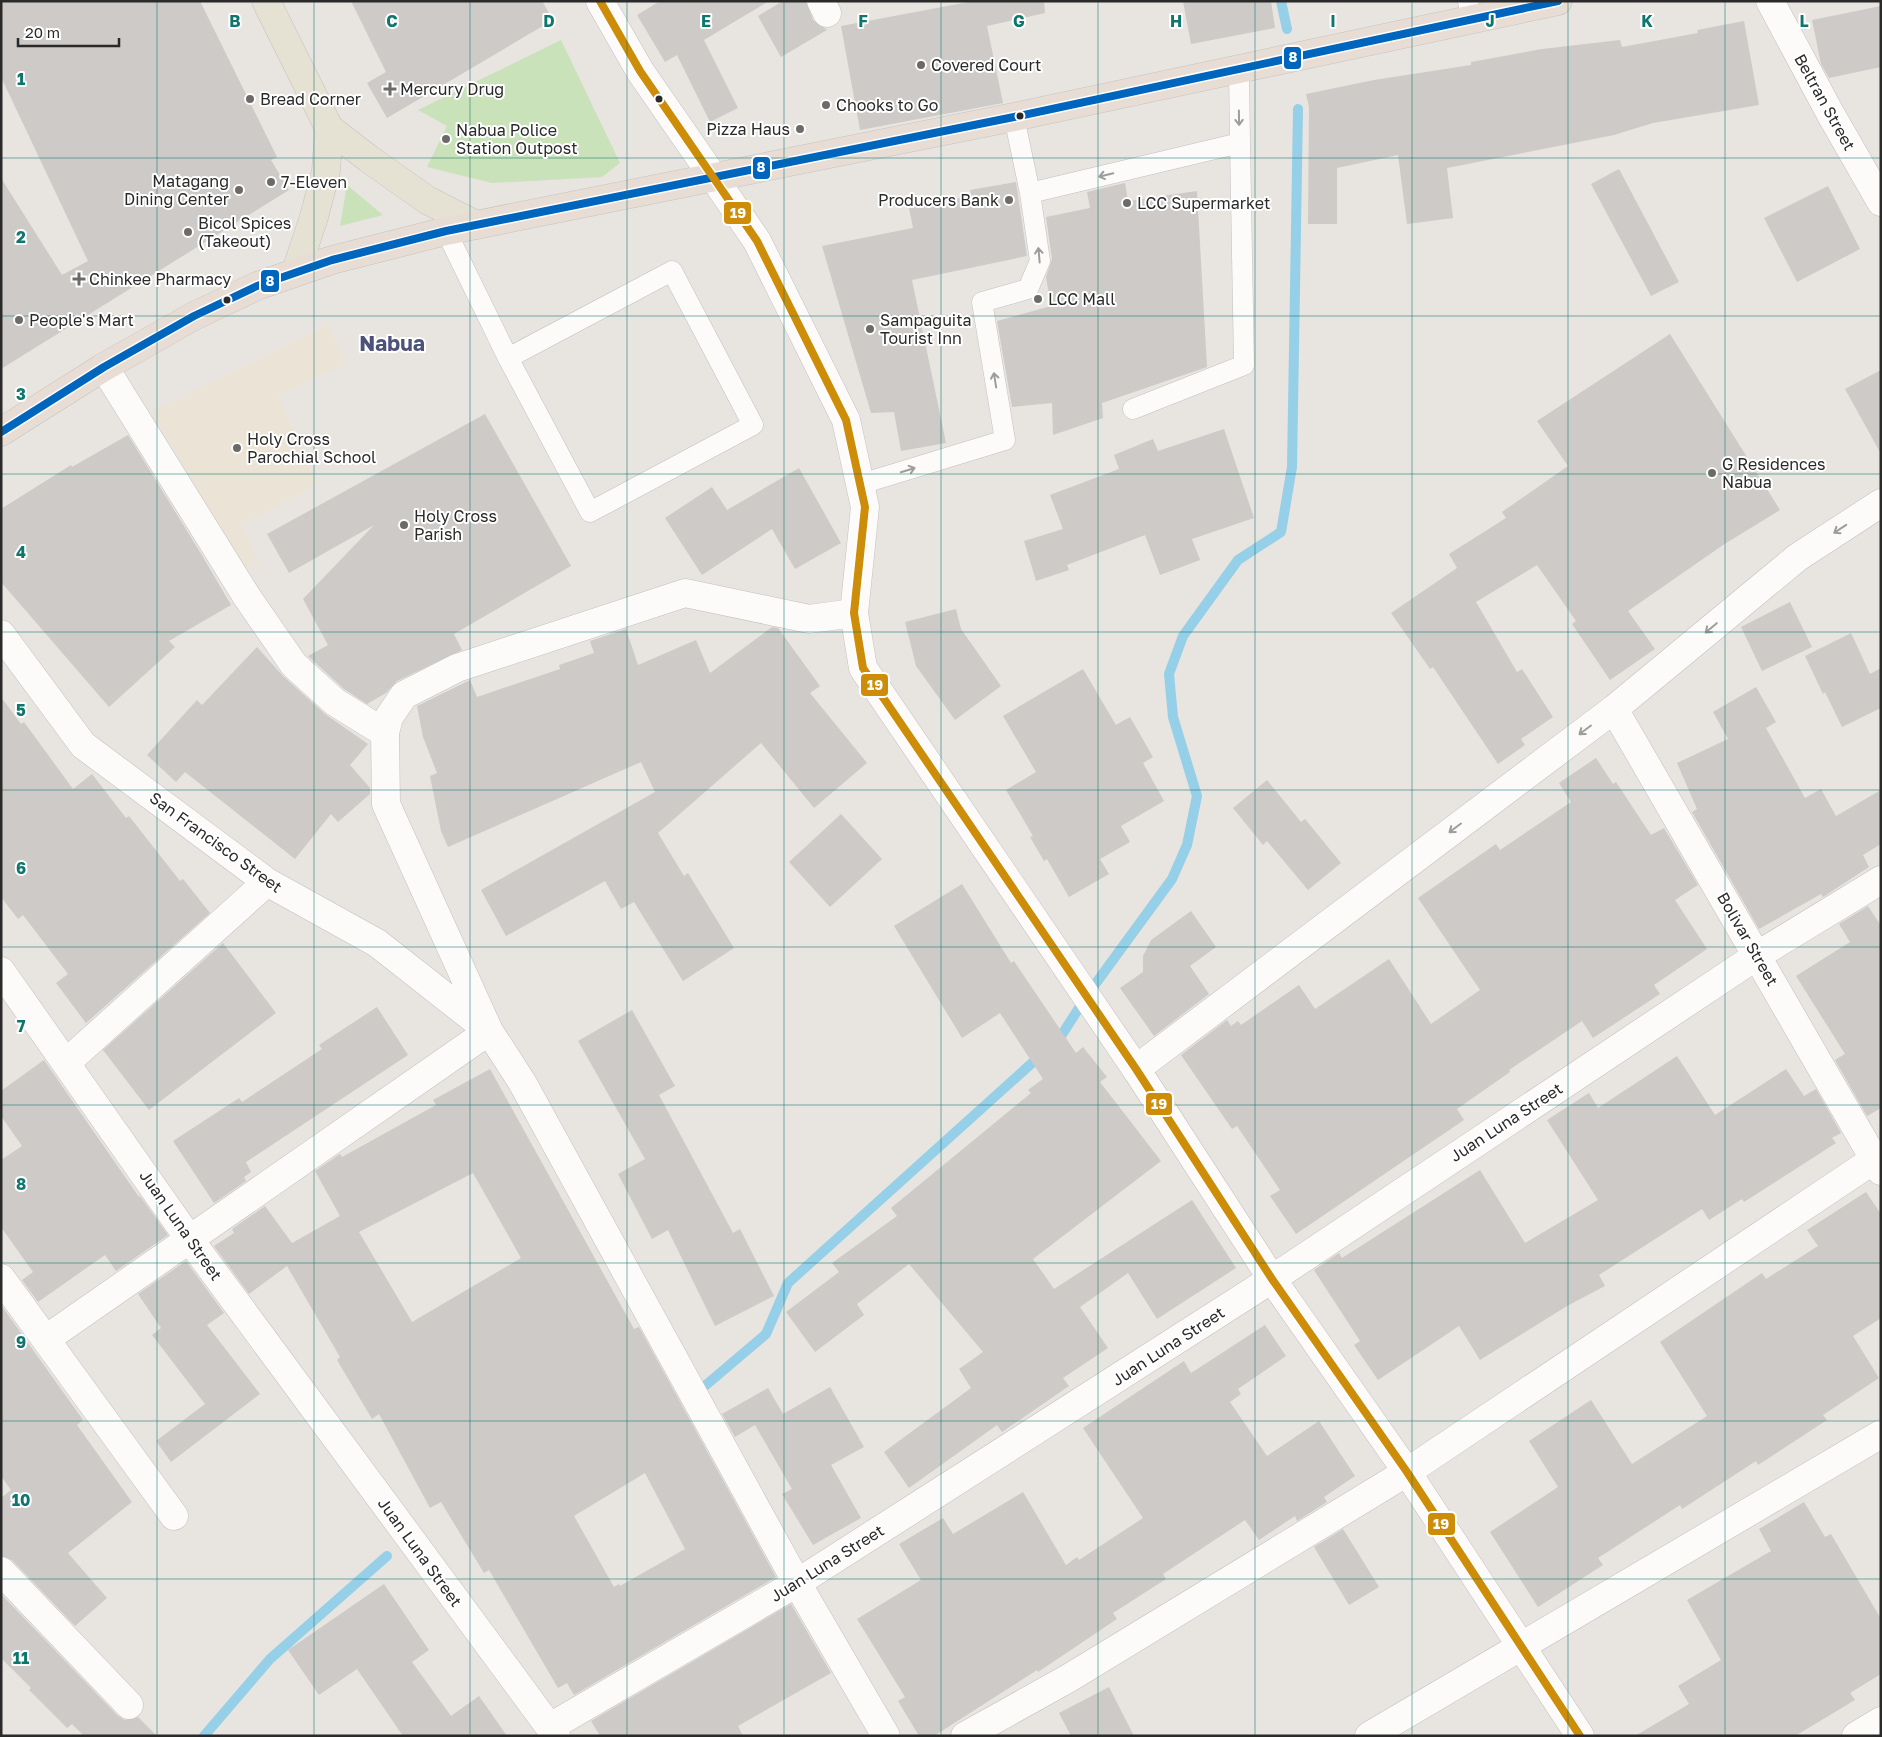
<svg xmlns="http://www.w3.org/2000/svg" width="1882" height="1737" viewBox="0 0 1882 1737" font-family="'Golos Text',sans-serif">
	<style>
		.education { fill: #ebe3d5 }
		.green { fill: #c9e2ba }
		.lines { fill: none; stroke-linecap: round; stroke-linejoin: round }
		.stream { stroke: #95cfe8; stroke-width: 10 }
		.building { fill: #cdcac7; fill-rule: evenodd }
		.lane-casing { stroke: #c2c0c1; stroke-width: 21 }
		.street-casing { stroke: #c2c0c1; stroke-width: 29 }
		.secondary-casing { stroke: #c2c0c1; stroke-width: 29 }
		.primary-casing { stroke: #c4c3c1; stroke-width: 29 }
		.highway-casing { stroke: #c4c3c1; stroke-width: 29 }
		.lane { stroke: #fcfbfa; stroke-width: 20 }
		.street { stroke: #fcfbfa; stroke-width: 28 }
		.secondary { stroke: #fcfbfa; stroke-width: 28 }
		.primary { stroke: #e5e1d3; stroke-width: 28 }
		.highway { stroke: #e8ddd4; stroke-width: 28 }
		.bus-1-casing { stroke: #fff; stroke-width: 11 }
		.bus-2-casing { stroke: #fff; stroke-width: 11 }
		.bus-1 { stroke: #0065bd; stroke-width: 8 }
		.bus-2 { stroke: #ce8d08; stroke-width: 8 }
		.oneway { stroke: #9e9d9c }
		.grid { fill: none; stroke: #0f766e; stroke-width: 1; stroke-opacity: 0.55 }
		.poi-dot { fill: #6c6b6a; stroke: #fff; stroke-width: 2 }
		.bus-dot { fill: #2a2a2a; stroke: #fff; stroke-width: 2 }
		.labels { text-anchor: middle; dominant-baseline: central; stroke-width: 4; stroke-linejoin: round; paint-order: stroke }
		.poi-label { font-size: 16px; fill: #2a2a2a; stroke: #fff; text-anchor: start }
		.street-label { font-size: 16px; fill: #2a2a2a; stroke: #fff }
		.district-label { font-size: 21px; font-weight: bold; fill: #4c5279; stroke: #fff }
		.grid-label { font-size: 16px; text-anchor: middle; font-weight: bold; fill: #0f766e; stroke: #fff; stroke-width: 4; stroke-linejoin: round; paint-order: stroke }
		.line-badge { stroke: #fff; stroke-width: 2 }
		.badge-label { font-size: 14px; text-anchor: middle; font-weight: bold; fill: #fff }
	</style>
	<rect width="100%" height="100%" fill="#e8e4e0"/>
	<!-- education -->
	<path class="education" d="M328,325L345,364L278,395L318,484L240,525L260,562L245,570L152,412Z"/>
	<!-- green -->
	<path class="green" d="M561,40L620,163L602,177L492,183L427,167L447,126L418,110Z
		M347,185L383,215L340,226Z"/>
	<g class="lines">
		<!-- stream -->
		<path class="stream" d="M1281,1L1287,29
			M1054,1042L1061,1036L1088,994L1172,879L1187,845L1197,796L1173,717L1169,674L1183,636L1238,560L1281,532L1292,467L1298,109
			M706,1385L766,1334L788,1283L1042,1054
			M204,1736L270,1659L387,1556"/>
	</g>
	<!-- building -->
	<path class="building" d="M1,1H200L277,157L271,160L289,190L1,369V178L62,275L88,261L1,77Z
		M351,1H542L553,20L387,118L367,83L386,72Z
		M660,1H769L704,40L738,108L710,122L677,55L665,62L637,15Z
		M783,1H806L813,20L827,30L781,57L758,16Z
		M974,1H1044L1045,13L987,26L1003,103L860,130L841,26Z
		M1183,1H1271L1275,28L1191,44Z
		M1881,6V67L1829,78L1821,64L1812,20Z
		M1744,21L1759,105L1653,123L1614,135L1447,168L1453,218L1407,224L1398,155L1337,168V224H1308L1309,107L1306,94L1374,80L1471,65V62L1542,49L1620,40L1622,47L1698,33L1697,30Z
		M1619,169L1679,282L1651,296L1591,184Z
		M1016,182L1027,256L912,280L946,443L901,451L894,412L871,413L822,246L913,228L909,208L971,196L970,190Z
		M1125,183L1128,201L1197,191L1207,367L1102,403L1103,418L1053,435L1052,403L1012,407L997,321L1051,306L1046,277L1052,259L1046,217L1090,208L1087,192Z
		M1828,186L1860,249L1797,282L1764,218Z
		M1670,334L1780,510L1723,545L1628,611L1655,649L1610,680L1572,624L1576,621L1537,565L1476,602L1517,672L1522,669L1553,717L1521,739L1525,745L1498,764L1433,667L1430,669L1391,613L1457,568L1449,554L1506,518L1502,512L1568,466L1537,421Z
		M1881,370V454L1845,389Z
		M485,414L571,566L454,634L462,650L397,681L386,693L367,704L344,689L308,656L328,645L303,599L374,525L289,573L267,534Z
		M1224,429L1254,518L1192,539L1200,560L1160,575L1145,535L1067,565L1069,570L1036,581L1024,541L1063,529L1050,495L1119,469L1114,455L1153,439L1158,451Z
		M128,435L200,552L231,605L169,641L175,647L109,707L1,582V509L71,465L72,467Z
		M799,468L841,543L795,569L772,529L702,575L665,518L712,487L727,510Z
		M1790,602L1812,647L1762,671L1741,627Z
		M956,609L961,629L1001,686L955,720L916,666L905,622Z
		M772,627L778,628L820,686L810,693L867,763L814,808L761,743L658,833L684,876L688,873L734,948L683,981L634,902L621,909L605,881L506,936L481,890L655,792L641,762L448,847L441,831L430,776L437,773L423,737L417,706L470,680L477,697L560,669L559,665L594,653L590,641L626,629L638,665L696,640L710,673Z
		M1851,633L1870,674L1881,668V708L1842,727L1825,692L1823,694L1805,656Z
		M257,647L283,676L325,714L368,744L350,765L370,788V794L338,822L331,814L295,859L185,772L176,782L147,755L197,700L202,705Z
		M1083,669L1116,725L1130,717L1153,757L1143,763L1164,801L1121,826L1130,842L1100,859L1109,874L1069,897L1047,859L1044,861L1030,837L1033,836L1006,790L1036,772L1003,716Z
		M1756,687L1776,722L1766,728L1805,798L1821,789L1836,816L1881,790V844L1863,855L1869,867L1823,897L1821,894L1759,929L1692,812L1697,809L1677,763L1728,739L1713,712Z
		M1,697L21,724L24,722L73,789L92,774L126,818L129,816L180,881L183,879L210,913L86,1023L56,983L68,974L23,915L18,919L1,897Z
		M1596,758L1613,784L1616,782L1651,835L1664,828L1698,885L1675,900L1707,949L1654,985L1660,994L1593,1038L1582,1021L1509,1070L1510,1072L1457,1109L1464,1120L1296,1234L1270,1196L1280,1190L1237,1126L1232,1129L1181,1055L1227,1020L1231,1026L1238,1021L1241,1025L1299,985L1315,1009L1389,959L1431,1024L1480,990L1418,898L1496,844L1500,850L1571,802L1559,783Z
		M1267,780L1301,822L1305,819L1341,863L1308,890L1267,841L1263,845L1233,808Z
		M841,814L882,859L830,907L789,862Z
		M962,884L1011,963L1014,961L1076,1053L1083,1047L1107,1077L1100,1082L1161,1161L1033,1259L1054,1289L1192,1200L1236,1268L1157,1319L1128,1273L1080,1307L1108,1348L1063,1378L1069,1386L1002,1432L997,1425L909,1488L884,1452L971,1388L959,1369L983,1352L909,1264L857,1304L864,1315L815,1352L786,1312L839,1272L832,1263L897,1216L891,1208L1031,1093L1028,1090L1043,1079L1000,1013L962,1038L894,926Z
		M1868,906L1881,926V1108L1867,1116L1835,1060L1845,1054L1796,976L1850,942L1839,924Z
		M1191,911L1216,947L1190,966L1209,994L1154,1036L1120,988L1143,972V956L1151,940Z
		M223,943L276,1013L149,1110L103,1050Z
		M377,1007L408,1055L246,1162L251,1172L244,1177L246,1181L214,1203L173,1141L239,1098L242,1102L322,1049L319,1045Z
		M632,1010L675,1086L659,1095L733,1233L740,1229L774,1296L715,1326L668,1230L652,1239L618,1174L645,1159L578,1041Z
		M1677,1056L1715,1115L1786,1069L1804,1096L1816,1089L1841,1133L1832,1138L1836,1143L1744,1202L1742,1199L1709,1220L1702,1209L1599,1275L1605,1286L1567,1306L1480,1360L1459,1326L1378,1380L1354,1345L1360,1341L1314,1270L1339,1253L1342,1258L1480,1170L1525,1243L1598,1200L1547,1120L1589,1093L1598,1108Z
		M44,1060L139,1197L140,1196L168,1235L116,1271L105,1255L38,1302L22,1280L33,1272L1,1227V1160L22,1146L1,1116V1091Z
		M490,1069L634,1329L639,1327L776,1577L574,1695L567,1683L558,1688L489,1570L484,1573L441,1502L430,1508L379,1414L372,1419L337,1360L340,1357L287,1266L249,1294L214,1246L234,1233L232,1229L265,1206L292,1243L340,1216L315,1171L340,1154L342,1157L436,1105L433,1100ZM473,1173L521,1258L412,1322L359,1232ZM645,1473L685,1549L620,1586L619,1584L614,1587L574,1516Z
		M1866,1192L1881,1214V1318L1853,1336L1879,1378L1823,1415L1827,1420L1758,1465L1756,1461L1682,1509L1680,1505L1598,1558L1603,1565L1538,1607L1490,1532L1558,1487L1529,1441L1591,1400L1632,1464L1707,1416L1660,1342L1762,1273L1766,1279L1818,1246L1807,1230Z
		M186,1261L224,1313L207,1325L260,1394L171,1462L156,1441L205,1404L152,1335L161,1328L138,1294Z
		M1,1305L83,1420L77,1425L132,1502L68,1553L107,1598L75,1626L12,1560L1,1556V1498L11,1490L1,1476Z
		M1265,1325L1286,1356L1238,1389L1241,1394L1230,1402L1267,1456L1319,1421L1355,1476L1324,1497L1327,1502L1297,1521L1295,1516L1259,1540L1245,1520L1163,1574L1166,1579L1113,1613L1117,1619L1038,1672L1037,1670L934,1736H919L898,1701L905,1697L857,1619L921,1580L899,1544L943,1518L953,1534L1023,1492L1066,1565L1077,1557L1079,1560L1143,1518L1083,1428L1184,1361L1191,1373Z
		M830,1387L864,1447L831,1465L861,1518L813,1545L782,1494L792,1489L755,1425L735,1437L722,1414L768,1388L783,1414Z
		M1804,1502L1825,1537L1831,1534L1881,1619V1674L1850,1693L1855,1700L1795,1736H1635L1689,1704L1678,1686L1721,1660L1687,1600L1771,1551L1759,1529Z
		M1343,1529L1379,1587L1349,1605L1314,1547Z
		M384,1584L429,1650L412,1662L451,1716L479,1696L507,1736H403L357,1669L319,1695L288,1650Z
		M1,1594L118,1716L125,1720L138,1717L157,1736H84L72,1724L67,1728L29,1690L31,1688L1,1658Z
		M791,1604L831,1673L738,1726L743,1736H600L591,1721Z
		M1109,1687L1134,1736H1071L1059,1713Z"/>
	<g class="lines">
		<!-- lane casing -->
		<g class="lane-casing">
			<path id="lane" d="M1468,1L1471,20
				M1014,117L1030,193L1240,143L1239,69
				M446,231L508,358L590,512L753,425L672,271L508,358
				M1133,409L1244,365L1240,143
				M861,484L1005,440L982,302L1028,289L1040,261L1030,193"/>
		</g>
		<!-- street casing -->
		<g class="street-casing">
			<path id="street" d="M600,1L640,71L714,178
				M821,1L827,13
				M1770,1L1830,113L1881,202
				M104,367L247,597L294,665L335,702L385,733L386,804L489,1031L522,1082L797,1583L886,1736
				M1,634L83,745L267,882L377,943L489,1031L46,1339
				M1614,709L1881,1171
				M385,733L389,717L404,695L457,668L685,593L809,619L854,613
				M1,971L190,1240L556,1736
				M67,1062L267,882
				M1136,1069L1614,709L1798,557L1881,503
				M1,1278L174,1516
				M1,1571L129,1705
				M550,1727L797,1583L1272,1279L1758,955L1881,880
				M965,1736L1069,1678L1407,1472L1881,1155
				M1369,1736L1881,1434
				M1856,1736L1881,1721"/>
		</g>
		<!-- secondary casing -->
		<g class="secondary-casing">
			<path id="secondary" d="M714,178L757,241L846,420L865,507L854,613L863,668L1136,1069L1272,1279L1407,1472L1580,1736"/>
		</g>
		<!-- primary casing -->
		<g class="primary-casing">
			<path id="primary" d="M266,1L329,128L369,159L427,200L476,225
				M296,271L314,217L326,171L329,128"/>
		</g>
		<!-- highway casing -->
		<g class="highway-casing">
			<path id="highway" d="M1,432L104,367L194,316L257,286L332,260L446,231L1014,117L1558,1"/>
		</g>
		<!-- lane -->
		<use href="#lane" class="lane"/>
		<!-- street -->
		<use href="#street" class="street"/>
		<!-- secondary -->
		<use href="#secondary" class="secondary"/>
		<!-- primary -->
		<use href="#primary" class="primary"/>
		<!-- highway -->
		<use href="#highway" class="highway"/>
		<!-- bus-1 casing -->
		<g class="bus-1-casing">
			<path id="bus-1" d="M1,432L104,367L194,316L257,286L332,260L446,231L1014,117L1558,1"/>
		</g>
		<!-- bus-2 casing -->
		<g class="bus-2-casing">
			<path id="bus-2" d="M600,1L640,71L757,241L846,420L865,507L854,613L863,668L1136,1069L1272,1279L1407,1472L1580,1736"/>
		</g>
		<!-- bus-1 -->
		<use href="#bus-1" class="bus-1"/>
		<!-- bus-2 -->
		<use href="#bus-2" class="bus-2"/>
	</g>
	<!-- one-way arrows -->
	<defs><path id="oneway-shaft" d="M-6 0H5M1.5-3L5.5 0L1.5 3" fill="none" stroke-width="1.6" stroke-linecap="round" stroke-linejoin="round" transform="scale(1.25)"/></defs>
	<g class="oneway">
		<use href="#oneway-shaft" transform="translate(1239 118) rotate(89)"/>
		<use href="#oneway-shaft" transform="translate(1106 175) rotate(167)"/>
		<use href="#oneway-shaft" transform="translate(1039 255) rotate(-95)"/>
		<use href="#oneway-shaft" transform="translate(995 380) rotate(-99)"/>
		<use href="#oneway-shaft" transform="translate(908 470) rotate(-17)"/>
		<use href="#oneway-shaft" transform="translate(1840 529) rotate(147)"/>
		<use href="#oneway-shaft" transform="translate(1711 628) rotate(140)"/>
		<use href="#oneway-shaft" transform="translate(1585 730) rotate(143)"/>
		<use href="#oneway-shaft" transform="translate(1455 828) rotate(143)"/>
	</g>
	<!-- grid -->
	<path class="grid" d="M157,1V1736M314,1V1736M470,1V1736M627,1V1736M784,1V1736M941,1V1736M1098,1V1736M1255,1V1736M1412,1V1736M1568,1V1736M1725,1V1736M1,158H1881M1,316H1881M1,474H1881M1,632H1881M1,790H1881M1,947H1881M1,1105H1881M1,1263H1881M1,1421H1881M1,1579H1881"/>
	<!-- markers -->
	<g class="poi-dot">
		<circle cx="921" cy="65" r="5"/>
		<path d="M387.5 81.5h5v5h5v5h-5v5h-5v-5h-5v-5h5z"/>
		<circle cx="250" cy="99" r="5"/>
		<circle cx="826" cy="105" r="5"/>
		<circle cx="800" cy="129" r="5"/>
		<circle cx="446" cy="139" r="5"/>
		<circle cx="271" cy="182" r="5"/>
		<circle cx="239" cy="190" r="5"/>
		<circle cx="1009" cy="200" r="5"/>
		<circle cx="1127" cy="203" r="5"/>
		<circle cx="188" cy="232" r="5"/>
		<path d="M76.5 271.5h5v5h5v5h-5v5h-5v-5h-5v-5h5z"/>
		<circle cx="1038" cy="299" r="5"/>
		<circle cx="19" cy="320" r="5"/>
		<circle cx="870" cy="329" r="5"/>
		<circle cx="237" cy="448" r="5"/>
		<circle cx="1712" cy="473" r="5"/>
		<circle cx="404" cy="525" r="5"/>
	</g>
	<g class="bus-dot">
		<circle cx="659" cy="99" r="4.5"/>
		<circle cx="1020" cy="116" r="4.5"/>
		<circle cx="227" cy="300" r="4.5"/>
	</g>
	<g class="labels">
		<!-- poi labels -->
		<g class="poi-label">
			<text x="931" y="65">Covered Court</text>
			<text x="400" y="89">Mercury Drug</text>
			<text x="260" y="99">Bread Corner</text>
			<text x="836" y="105">Chooks to Go</text>
			<text x="790" y="129" text-anchor="end">Pizza Haus</text>
			<text x="456" y="130">Nabua Police<tspan x="456" dy="18">Station Outpost</tspan></text>
			<text x="229" y="181" text-anchor="end">Matagang<tspan x="229" dy="18">Dining Center</tspan></text>
			<text x="281" y="182">7-Eleven</text>
			<text x="999" y="200" text-anchor="end">Producers Bank</text>
			<text x="1137" y="203">LCC Supermarket</text>
			<text x="198" y="223">Bicol Spices<tspan x="198" dy="18">(Takeout)</tspan></text>
			<text x="89" y="279">Chinkee Pharmacy</text>
			<text x="1048" y="299">LCC Mall</text>
			<text x="29" y="320">People's Mart</text>
			<text x="880" y="320">Sampaguita<tspan x="880" dy="18">Tourist Inn</tspan></text>
			<text x="247" y="439">Holy Cross<tspan x="247" dy="18">Parochial School</tspan></text>
			<text x="1722" y="464">G Residences<tspan x="1722" dy="18">Nabua</tspan></text>
			<text x="414" y="516">Holy Cross<tspan x="414" dy="18">Parish</tspan></text>
		</g>
		<!-- street labels -->
		<g class="street-label">
			<text transform="translate(1825 102) rotate(61)">Beltran Street</text>
			<text transform="translate(216 842) rotate(36)">San Francisco Street</text>
			<text transform="translate(1748 939) rotate(60)">Bolivar Street</text>
			<text transform="translate(1506 1122) rotate(-33)">Juan Luna Street</text>
			<text transform="translate(181 1225) rotate(55)">Juan Luna Street</text>
			<text transform="translate(1168 1346) rotate(-33)">Juan Luna Street</text>
			<text transform="translate(420 1552) rotate(54)">Juan Luna Street</text>
			<text transform="translate(827 1563) rotate(-32)">Juan Luna Street</text>
		</g>
		<!-- district labels -->
		<g class="district-label">
			<text x="392" y="343">Nabua</text>
		</g>
	</g>
	<g class="grid-label">
		<text x="235" y="27">B</text>
		<text x="392" y="27">C</text>
		<text x="549" y="27">D</text>
		<text x="706" y="27">E</text>
		<text x="863" y="27">F</text>
		<text x="1019" y="27">G</text>
		<text x="1176" y="27">H</text>
		<text x="1333" y="27">I</text>
		<text x="1490" y="27">J</text>
		<text x="1647" y="27">K</text>
		<text x="1804" y="27">L</text>
		<text x="21" y="85">1</text>
		<text x="21" y="243">2</text>
		<text x="21" y="400">3</text>
		<text x="21" y="558">4</text>
		<text x="21" y="716">5</text>
		<text x="21" y="874">6</text>
		<text x="21" y="1032">7</text>
		<text x="21" y="1190">8</text>
		<text x="21" y="1348">9</text>
		<text x="21" y="1506">10</text>
		<text x="21" y="1664">11</text>
	</g>
	<g class="line-badge">
		<rect x="1283" y="46" width="19" height="24" rx="5" fill="#0065bd"/>
		<rect x="752" y="156" width="19" height="24" rx="5" fill="#0065bd"/>
		<rect x="723" y="201" width="29" height="24" rx="5" fill="#ce8d08"/>
		<rect x="260" y="269" width="20" height="24" rx="5" fill="#0065bd"/>
		<rect x="860" y="673" width="29" height="24" rx="5" fill="#ce8d08"/>
		<rect x="1145" y="1092" width="28" height="24" rx="5" fill="#ce8d08"/>
		<rect x="1427" y="1512" width="29" height="24" rx="5" fill="#ce8d08"/>
	</g>
	<g class="badge-label">
		<text x="1293" y="62">8</text>
		<text x="761" y="172">8</text>
		<text x="738" y="218">19</text>
		<text x="270" y="286">8</text>
		<text x="875" y="690">19</text>
		<text x="1159" y="1109">19</text>
		<text x="1441" y="1529">19</text>
	</g>
	<!-- border -->
	<rect width="1882" height="1737" fill="none" stroke="#2a2a2a" stroke-width="5"/>
	<!-- scale -->
	<path d="M18 38v8h101v-8" fill="none" stroke="#2a2a2a" stroke-width="2.5"/>
	<text x="25" y="38" font-size="15" fill="#2a2a2a" stroke="#ffffff" stroke-width="4" paint-order="stroke">20 m</text>
</svg>
